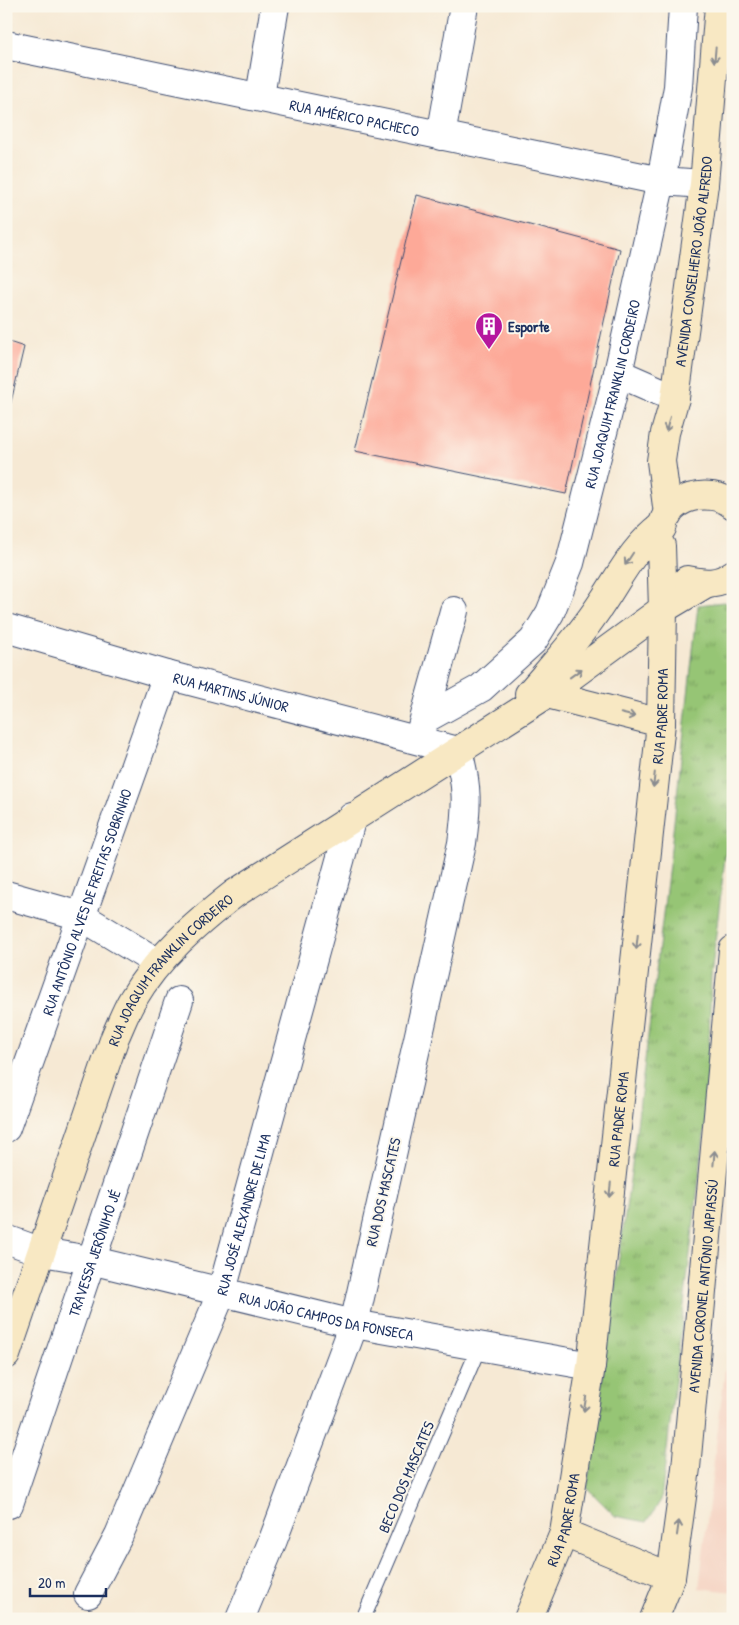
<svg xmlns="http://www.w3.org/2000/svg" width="739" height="1625" viewBox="0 0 739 1625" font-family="'Patrick Hand',sans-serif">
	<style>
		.built { fill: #f5d3c2 }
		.grass { fill: url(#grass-tufts); stroke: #587a69 }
		.building { fill: #fda998 }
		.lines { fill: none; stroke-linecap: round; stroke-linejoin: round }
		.lane-casing { stroke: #3c4b70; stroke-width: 16 }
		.street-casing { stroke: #3c4b70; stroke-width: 30 }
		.secondary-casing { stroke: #3c4b70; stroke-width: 30 }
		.lane { stroke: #fff; stroke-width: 14 }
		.street { stroke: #fff; stroke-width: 28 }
		.secondary { stroke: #f8e8c3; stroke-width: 28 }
		.oneway { stroke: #8a8c90 }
		.labels { text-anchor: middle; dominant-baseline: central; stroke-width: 4; stroke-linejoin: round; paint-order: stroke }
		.street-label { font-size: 15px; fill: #1b2f5e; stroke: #fbf7ec }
		.poi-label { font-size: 15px; font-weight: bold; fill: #1b2f5e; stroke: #fbf7ec; text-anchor: start }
	</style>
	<defs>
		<pattern id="grass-tufts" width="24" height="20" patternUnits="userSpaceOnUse" patternTransform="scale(1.25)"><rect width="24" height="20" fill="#96c574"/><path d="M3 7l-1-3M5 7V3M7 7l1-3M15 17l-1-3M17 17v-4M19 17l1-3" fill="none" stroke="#7aa062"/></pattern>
	</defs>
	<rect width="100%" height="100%" fill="#fbf7ec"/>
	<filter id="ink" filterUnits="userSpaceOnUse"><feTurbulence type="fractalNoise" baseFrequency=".02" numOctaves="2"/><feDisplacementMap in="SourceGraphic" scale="10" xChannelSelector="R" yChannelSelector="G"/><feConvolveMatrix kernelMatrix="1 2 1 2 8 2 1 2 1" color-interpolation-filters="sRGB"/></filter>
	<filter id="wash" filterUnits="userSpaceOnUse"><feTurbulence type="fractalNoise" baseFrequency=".0096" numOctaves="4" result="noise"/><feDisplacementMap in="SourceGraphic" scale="20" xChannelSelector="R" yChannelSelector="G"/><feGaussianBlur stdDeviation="1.12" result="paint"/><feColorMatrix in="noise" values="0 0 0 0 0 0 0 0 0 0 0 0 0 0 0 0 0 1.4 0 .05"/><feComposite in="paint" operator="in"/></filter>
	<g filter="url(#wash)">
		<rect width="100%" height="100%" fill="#f6e9d4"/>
		<!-- built -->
		<path class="built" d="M725,1369H733V1592L699,1588Z"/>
		<!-- grass -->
		<path class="grass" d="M724,602L733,605V789L711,977L707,1110L661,1500L647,1522L615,1516L587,1488L633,1158L671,849L698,605Z"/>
		<g id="blocks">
			<!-- building -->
			<path class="building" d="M417,195L620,249L566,494L355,451Z
				M6,341L24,347L7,419H6Z"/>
		</g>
	</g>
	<g filter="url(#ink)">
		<use href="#blocks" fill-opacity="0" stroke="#3c4b70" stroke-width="1"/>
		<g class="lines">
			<!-- lane casing -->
			<g class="lane-casing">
				<path id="lane" d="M363,1619L479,1347"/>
			</g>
			<!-- street casing -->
			<g class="street-casing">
				<g id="street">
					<path id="s1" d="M6,45L661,181L704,184"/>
					<path d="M260,96L275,6"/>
					<path d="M441,136L464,6"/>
					<path d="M618,373L675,398"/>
					<path id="s2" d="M6,628L167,675L458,751C468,787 467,806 462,843L354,1324L273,1540L240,1619"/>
					<path id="s3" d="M425,719L481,688L533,641L550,613L570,563L618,373L661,181L678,87L683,6"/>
					<path d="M421,730L454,611"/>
					<path d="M6,895L81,916L158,963"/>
					<path id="s4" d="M6,1128L167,675"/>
					<path id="s5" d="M6,1239L42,1252L90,1260L354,1324L591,1366"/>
					<path id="s6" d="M9,1504L179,1001"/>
					<path id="s7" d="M88,1594L119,1535L221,1294L352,817"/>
				</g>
			</g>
			<!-- secondary casing -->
			<g class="secondary-casing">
				<g id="secondary">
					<path id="s8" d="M668,514L661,461L665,433L675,398L704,184L719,6"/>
					<path d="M662,528C667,496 710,486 733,505"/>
					<path d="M687,580C705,584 718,585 733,574"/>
					<path d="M529,694C551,668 575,642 595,613C618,581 630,550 663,525"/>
					<path d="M547,694L661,723"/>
					<path id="s9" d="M6,1355L115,1037C121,1024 126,1010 133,999C158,956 196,924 234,894L547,694L663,609L705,584"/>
					<path d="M564,1533L671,1577"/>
					<path id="s10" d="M528,1619L564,1533L591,1366L661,723L663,609L661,546"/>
					<path id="s11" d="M654,1619L671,1577L686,1468L733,950"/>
				</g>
			</g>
			<!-- lane -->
			<use href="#lane" class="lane"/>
			<!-- street -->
			<use href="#street" class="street"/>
			<!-- secondary -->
			<use href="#secondary" class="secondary"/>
		</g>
		<!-- one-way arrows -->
		<defs><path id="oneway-shaft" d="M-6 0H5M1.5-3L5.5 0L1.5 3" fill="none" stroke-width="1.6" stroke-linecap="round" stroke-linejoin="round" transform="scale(1.25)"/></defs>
		<g class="oneway">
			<use href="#oneway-shaft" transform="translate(715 55) rotate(95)"/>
			<use href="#oneway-shaft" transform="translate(668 424) rotate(105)"/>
			<use href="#oneway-shaft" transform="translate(629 559) rotate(123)"/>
			<use href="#oneway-shaft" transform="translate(576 673) rotate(-36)"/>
			<use href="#oneway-shaft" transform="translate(628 715) rotate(14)"/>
			<use href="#oneway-shaft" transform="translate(654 780) rotate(96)"/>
			<use href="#oneway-shaft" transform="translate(637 942) rotate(96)"/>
			<use href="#oneway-shaft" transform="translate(714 1158) rotate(-85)"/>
			<use href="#oneway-shaft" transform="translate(610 1190) rotate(96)"/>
			<use href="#oneway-shaft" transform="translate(585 1404) rotate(99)"/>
			<use href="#oneway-shaft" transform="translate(678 1528) rotate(-82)"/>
		</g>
	</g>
	<!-- icons -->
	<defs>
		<g id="building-pin" transform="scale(1.4375)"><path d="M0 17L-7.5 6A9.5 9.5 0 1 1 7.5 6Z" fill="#b5179e" stroke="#fbf7ec"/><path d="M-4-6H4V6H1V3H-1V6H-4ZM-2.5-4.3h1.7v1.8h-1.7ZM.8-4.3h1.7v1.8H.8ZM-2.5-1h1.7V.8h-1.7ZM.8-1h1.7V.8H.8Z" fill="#fff"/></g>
	</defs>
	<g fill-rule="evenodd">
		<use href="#building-pin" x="489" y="326"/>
	</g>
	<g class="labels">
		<!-- street labels -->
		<g class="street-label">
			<text stroke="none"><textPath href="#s1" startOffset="356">RUA AMÉRICO PACHECO</textPath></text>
			<text stroke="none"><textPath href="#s8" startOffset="256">AVENIDA CONSELHEIRO JOÃO ALFREDO</textPath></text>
			<text stroke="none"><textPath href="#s3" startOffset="395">RUA JOAQUIM FRANKLIN CORDEIRO</textPath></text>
			<text stroke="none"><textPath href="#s2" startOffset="234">RUA MARTINS JÚNIOR</textPath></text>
			<text stroke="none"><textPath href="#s10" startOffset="916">RUA PADRE ROMA</textPath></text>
			<text stroke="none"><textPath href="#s4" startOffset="240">RUA ANTÔNIO ALVES DE FREITAS SOBRINHO</textPath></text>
			<text stroke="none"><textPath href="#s9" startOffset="424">RUA JOAQUIM FRANKLIN CORDEIRO</textPath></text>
			<text stroke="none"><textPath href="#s10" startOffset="511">RUA PADRE ROMA</textPath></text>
			<text transform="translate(383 1192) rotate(-77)">RUA DOS MASCATES</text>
			<text stroke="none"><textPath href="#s7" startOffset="411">RUA JOSÉ ALEXANDRE DE LIMA</textPath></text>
			<text stroke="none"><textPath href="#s6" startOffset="265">TRAVESSA JERÔNIMO JÉ</textPath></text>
			<text stroke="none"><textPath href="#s11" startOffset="338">AVENIDA CORONEL ANTÔNIO JAPIASSÚ</textPath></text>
			<text stroke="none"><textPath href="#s5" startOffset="330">RUA JOÃO CAMPOS DA FONSECA</textPath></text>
			<text transform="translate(406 1477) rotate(-67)">BECO DOS MASCATES</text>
			<text stroke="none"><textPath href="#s10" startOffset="106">RUA PADRE ROMA</textPath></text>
		</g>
		<!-- poi labels -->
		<g class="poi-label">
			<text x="508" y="326">Esporte</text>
		</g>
	</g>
	<!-- margin -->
	<rect width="739" height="1625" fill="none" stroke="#fbf7ec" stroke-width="25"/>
	<!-- scale -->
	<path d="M30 1588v8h76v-8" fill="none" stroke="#1b2f5e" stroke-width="2.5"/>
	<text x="38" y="1588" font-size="15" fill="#1b2f5e" stroke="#fbf7ec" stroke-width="4" paint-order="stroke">20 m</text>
</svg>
